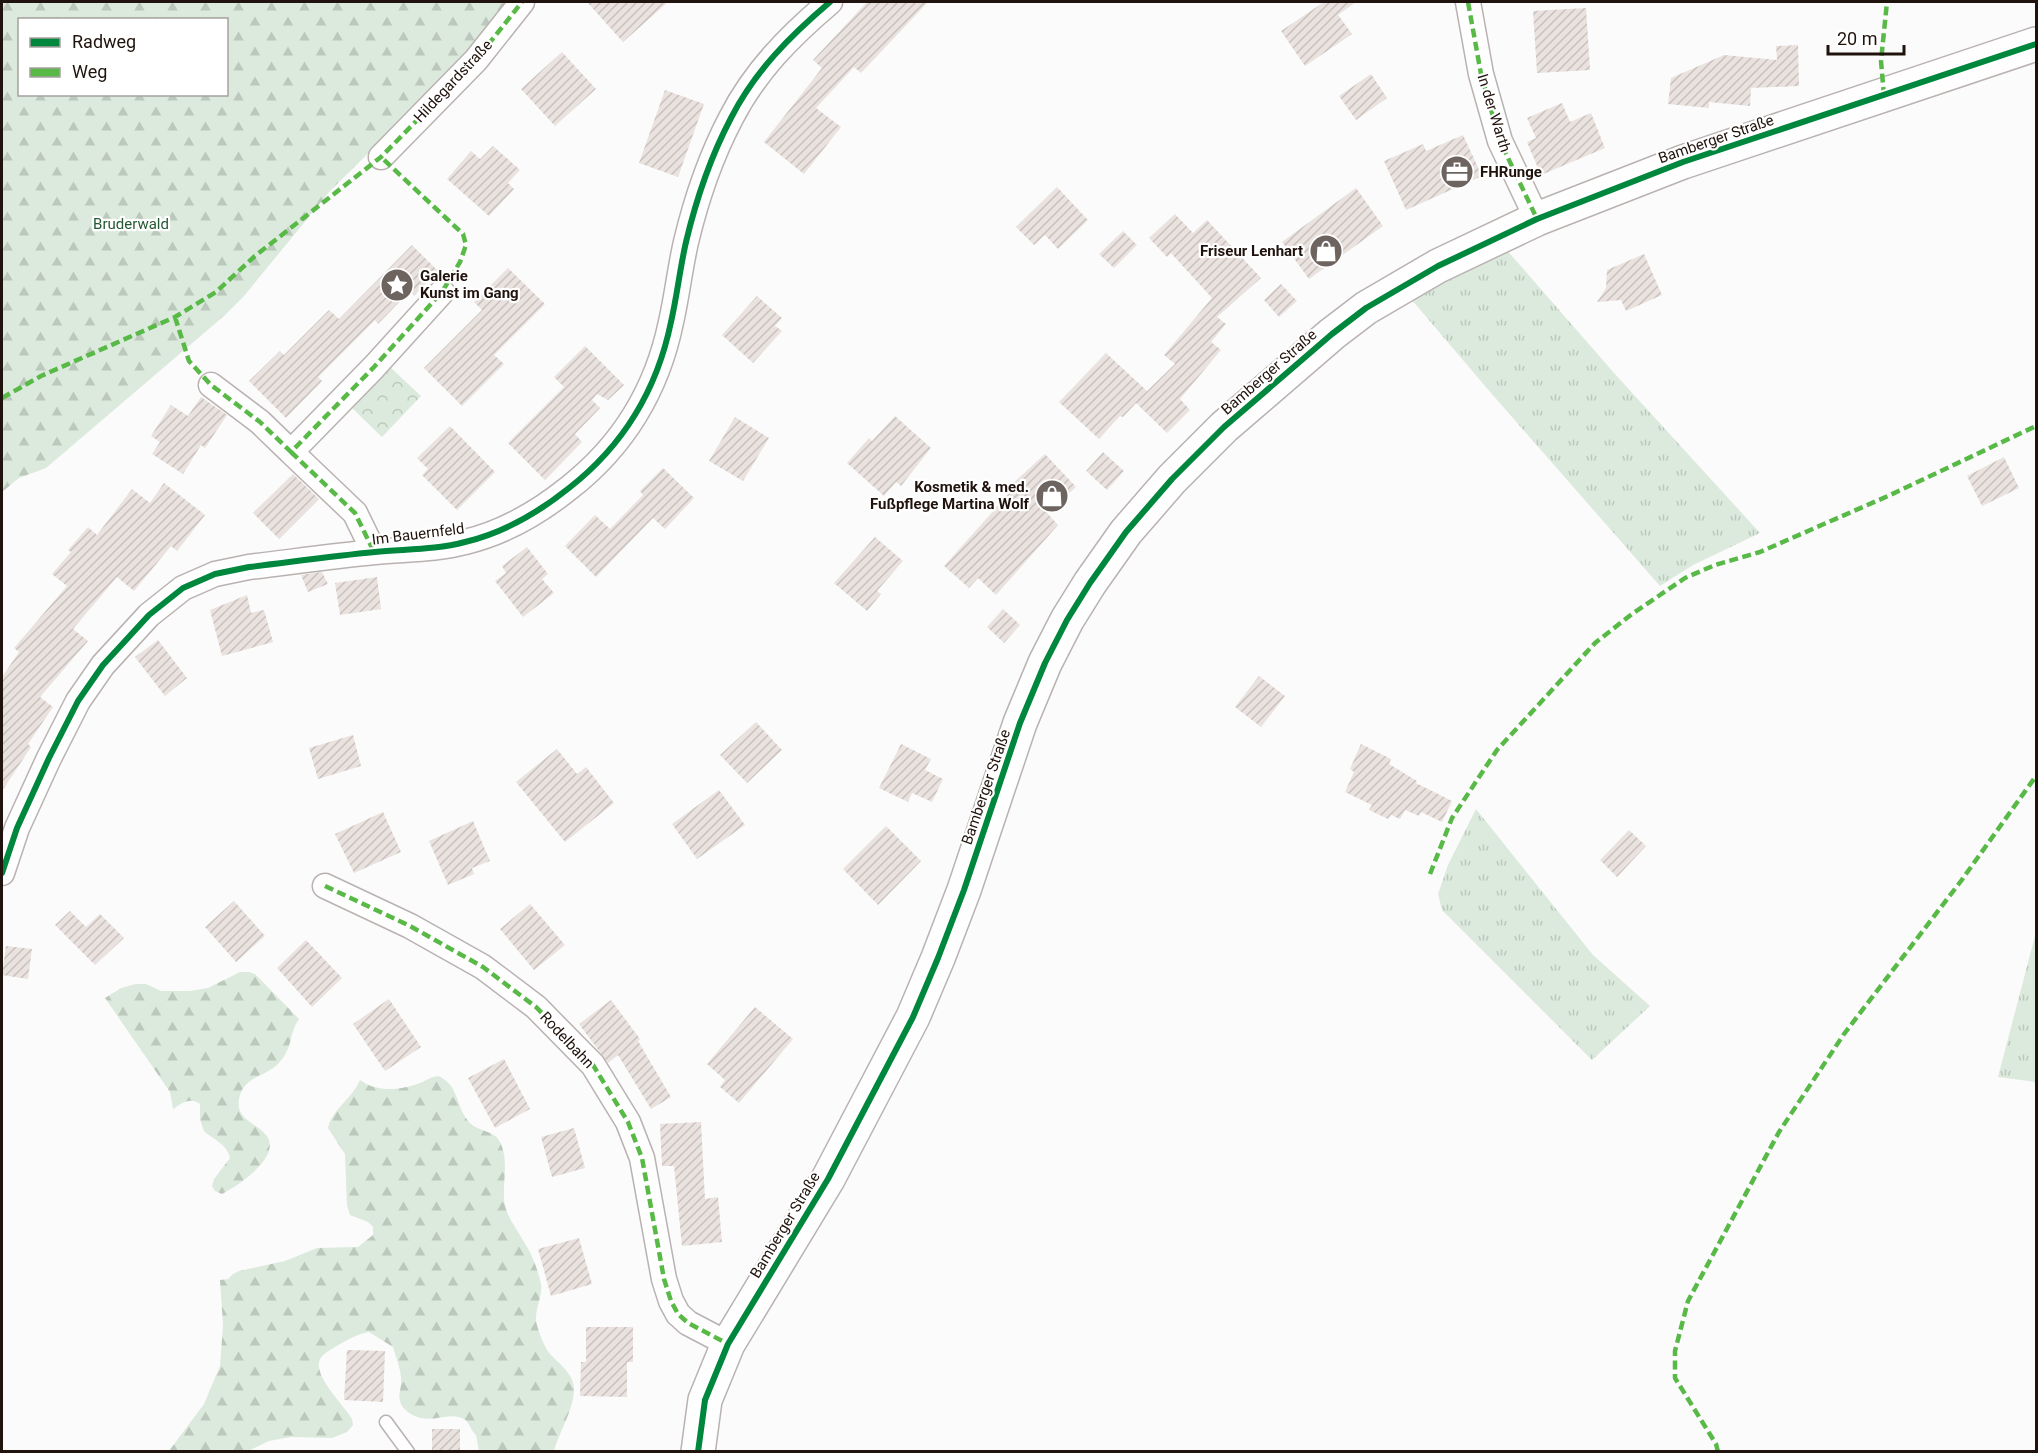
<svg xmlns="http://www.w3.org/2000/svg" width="2038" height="1453" viewBox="0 0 2038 1453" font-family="Roboto,sans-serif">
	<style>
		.grass { fill: url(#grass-tufts) }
		.forest { fill: url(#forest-firs); fill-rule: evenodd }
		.park { fill: url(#park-crowns) }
		.building { fill: url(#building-hatch) }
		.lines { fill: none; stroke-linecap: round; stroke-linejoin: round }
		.lane-casing { stroke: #b9b2b0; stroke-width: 15 }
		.street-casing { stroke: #b9b2b0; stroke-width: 27 }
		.secondary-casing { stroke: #b9b2b0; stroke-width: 36 }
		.lane { stroke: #fefefe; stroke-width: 12 }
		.street { stroke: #fefefe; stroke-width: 24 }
		.secondary { stroke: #fefefe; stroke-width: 33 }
		.quiet { stroke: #58b947; stroke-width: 4.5; stroke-dasharray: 9 4.5; stroke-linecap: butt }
		.cycleway-casing { stroke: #fff; stroke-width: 10 }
		.cycleway { stroke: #00873e; stroke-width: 6 }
		.labels { text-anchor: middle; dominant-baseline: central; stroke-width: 4.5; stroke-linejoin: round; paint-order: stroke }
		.street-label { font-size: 15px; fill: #20130d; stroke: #fff }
		.poi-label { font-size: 15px; font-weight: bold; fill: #20130d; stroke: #fff; text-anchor: start }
		.park-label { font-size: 15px; fill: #235931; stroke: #fff }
	</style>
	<defs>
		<pattern id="grass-tufts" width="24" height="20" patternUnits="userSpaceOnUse" patternTransform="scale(1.5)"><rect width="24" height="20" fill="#dbeadd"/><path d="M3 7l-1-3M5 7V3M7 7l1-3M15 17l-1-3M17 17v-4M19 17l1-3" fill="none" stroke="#bcc8bc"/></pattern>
		<pattern id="forest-firs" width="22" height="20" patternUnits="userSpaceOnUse" patternTransform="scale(1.5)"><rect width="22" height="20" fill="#dbeadd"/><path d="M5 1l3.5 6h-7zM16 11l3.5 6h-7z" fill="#bcc8bc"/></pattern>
		<pattern id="park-crowns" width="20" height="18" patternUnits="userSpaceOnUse" patternTransform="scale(1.5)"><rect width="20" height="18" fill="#dbeadd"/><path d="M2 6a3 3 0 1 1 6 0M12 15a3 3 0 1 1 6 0" fill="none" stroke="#bcc8bc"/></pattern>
		<pattern id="building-hatch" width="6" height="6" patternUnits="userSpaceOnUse" patternTransform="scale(1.5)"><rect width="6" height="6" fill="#eae2df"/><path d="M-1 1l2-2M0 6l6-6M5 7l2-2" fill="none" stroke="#c8c1be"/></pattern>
	</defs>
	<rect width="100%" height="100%" fill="#fbfbfb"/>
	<!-- grass -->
	<path class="grass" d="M1505,248L1614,373L1760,533L1693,565L1660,586L1491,393L1411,299Z
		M1476,809L1593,955L1650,1006L1592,1060L1442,910L1438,894L1448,865Z
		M2036,932V1082L1998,1077Z"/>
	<!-- forest -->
	<path class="forest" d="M2,2H506L470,53L330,191L244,296L224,316L46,468L19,478L2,492ZM20,20H226V94H20Z
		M240,972H249L255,974L299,1019C288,1035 294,1047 278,1064C266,1076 245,1077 240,1095C232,1121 259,1122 268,1138C279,1159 237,1186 222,1194L215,1191L212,1186L214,1179L230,1158C227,1144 214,1140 204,1131L200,1119V1104C190,1097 182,1103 173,1109L170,1092L105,998L121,988L136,984H146L161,991H190L208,988Z
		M438,1076C460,1085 455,1108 470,1123C479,1132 494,1130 500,1142C510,1162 501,1185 505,1206C509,1220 517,1229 524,1242C532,1254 538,1270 541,1284C543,1298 533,1311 537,1325C539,1333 543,1343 547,1350C556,1363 575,1372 574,1391C573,1411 559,1432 554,1451H479L476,1435C470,1430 470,1421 462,1418C445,1411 428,1427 408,1412C404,1409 401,1406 400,1401C398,1395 401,1389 401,1383C402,1371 396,1358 393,1347L369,1332C357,1334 345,1341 335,1347C330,1350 323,1354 320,1359C312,1375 344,1405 352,1419L353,1425L347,1432L332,1438L291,1437L269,1441L248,1451H169L204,1404L220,1366L223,1325L220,1280L228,1279L233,1274L239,1271L285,1261L317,1248L358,1247L373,1235V1227L368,1222L350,1215L347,1205L345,1154L328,1128C333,1108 352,1099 360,1080C377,1093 402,1090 420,1083C427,1080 431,1077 438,1076Z"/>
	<!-- park -->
	<path class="park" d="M389,366L421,396L382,437L351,407Z"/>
	<!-- building -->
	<path class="building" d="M587,2H668L623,42Z
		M867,2H928L861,73L854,67L816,108L841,127L804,174L764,142L822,68L813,60Z
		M1324,2H1356L1338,15L1352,34L1305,66L1281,31Z
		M1586,8L1590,70L1537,73L1533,11Z
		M1798,45L1799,86L1751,88L1750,106L1709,102V108L1668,104L1671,78L1724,55L1777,60L1776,46Z
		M562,52L596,89L555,126L521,89Z
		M1371,74L1387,98L1356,120L1339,96Z
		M665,90L704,104L678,177L639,163Z
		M1562,103L1570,122L1591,113L1605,148L1541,175L1527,142L1536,138L1527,118Z
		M1463,135L1482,176L1406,210L1384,161L1423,144L1426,151Z
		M493,146L520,170L508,183L514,189L489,216L447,179L471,151L480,159Z
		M1057,187L1088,220L1058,249L1045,235L1034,245L1016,227Z
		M1356,188L1383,226L1309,279L1282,242Z
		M1175,214L1193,233L1207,220L1261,278L1217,317L1226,324L1211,342L1221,350L1180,399L1190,410L1167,433L1136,403L1123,417L1120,416L1099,439L1059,402L1106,353L1147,391L1143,395L1175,364L1164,355L1212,298L1171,253L1167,257L1149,238Z
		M1123,231L1137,245L1114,268L1099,254Z
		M412,245L438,271L414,296L410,291L378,324L375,320L318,377L322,381L286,418L249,381L280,351L284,355L329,310L339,319Z
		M1644,254L1662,295L1626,311L1621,300L1597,302L1606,288L1607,270Z
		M508,268L545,304L494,355L504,364L462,406L424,368L482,310L474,302Z
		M1281,284L1297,301L1279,317L1264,300Z
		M757,296L782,318L775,326L782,331L753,363L722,335Z
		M585,346L624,385L608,400L597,394L592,400L600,408L575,434L582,442L545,480L508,443L564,387L554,377Z
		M201,397L227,415L205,448L201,445L183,474L152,454L160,442L151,436L171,405L188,416Z
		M895,416L931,448L901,486L896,482L884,496L847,463L869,438L872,441Z
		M735,417L769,438L743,481L709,461Z
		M450,426L495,472L457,510L422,475L428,469L417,458Z
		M1103,452L1124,471L1107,490L1086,471Z
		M1045,454L1076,487L1047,513L1058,525L996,595L978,578L969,588L944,566L1013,489L1010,486Z
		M2004,457L2019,488L1982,506L1967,476Z
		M663,468L694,498L665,529L653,518L596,577L565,546L595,515L610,529L643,495L640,491Z
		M293,474L319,499L279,539L253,513Z
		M164,483L205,515L177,551L171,546L134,591L117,577L73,629L88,641L40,697L53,707L28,744L31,747L2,791V677L19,652L14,648L67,586L52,574L71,552L68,550L88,527L97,535L132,489L150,503Z
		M875,537L903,561L877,591L881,594L867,611L834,583Z
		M527,547L548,574L542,579L554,593L523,617L495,581L506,573L502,566Z
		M322,572L328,584L308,592L301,575Z
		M377,577L381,609L340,615L335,583Z
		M247,595L251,613L264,610L273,642L222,656L210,610Z
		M1003,609L1020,625L1004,643L987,627Z
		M158,640L187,678L165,696L135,657Z
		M1259,676L1285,696L1261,727L1235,707Z
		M756,722L782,750L747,783L720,755Z
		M353,735L361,766L318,779L309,748Z
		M901,744L931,759L925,770L943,779L932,802L912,793L908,802L879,788Z
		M1361,744L1391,759L1389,764L1417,781L1416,783L1452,801L1442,822L1421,812L1419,816L1405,810L1400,819L1391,815L1388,819L1369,810L1372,805L1345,792L1354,772L1350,769Z
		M557,749L577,774L586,767L614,803L565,842L516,782Z
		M719,790L745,825L697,859L672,824Z
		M383,812L401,852L354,873L335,834Z
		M473,821L490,861L472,868L474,874L448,885L429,841Z
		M886,826L921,861L878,905L843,869Z
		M1629,830L1646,846L1617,877L1600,860Z
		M234,901L265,936L236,962L205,927Z
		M530,904L565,945L534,970L500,929Z
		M70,911L86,927L100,914L124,938L95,965L55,925Z
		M306,940L342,978L312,1007L277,968Z
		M6,946L32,949L28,979L2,975Z
		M389,999L421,1047L385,1071L353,1024Z
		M611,1000L640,1039L638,1041L671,1097L651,1109L618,1055L608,1063L579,1024Z
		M755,1007L793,1039L739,1103L720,1087L725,1080L707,1064Z
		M504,1059L530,1109L495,1128L468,1078Z
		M701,1122L705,1199L718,1197L722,1242L682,1246L674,1166H662L660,1124Z
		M574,1128L585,1168L552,1177L541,1137Z
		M579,1238L592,1284L551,1296L538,1249Z
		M586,1327H633V1362H627V1397L580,1396L581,1362H586Z
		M347,1350L385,1351L383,1402L344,1400Z
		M432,1429H460V1452H432Z"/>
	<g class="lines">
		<!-- lane casing -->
		<g class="lane-casing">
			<path id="lane" d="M386,1422L408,1452"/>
		</g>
		<!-- street casing -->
		<g class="street-casing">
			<path id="street" d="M1468,2L1481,74L1500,141L1537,219
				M381,157L476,60L522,2
				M211,385L260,422L291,452L374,367L442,292
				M291,452L355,513L374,552
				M2,873L17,828L49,758L78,701L103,665L149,615L183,588L215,574L249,567C291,562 333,556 375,552C404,549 436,550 465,542C503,533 539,512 569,488C624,445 657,390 671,322C677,296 680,268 686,242C696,200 711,156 731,118C755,71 790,36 830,2
				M325,886L410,926L483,967L536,1007L593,1065L628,1122L642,1158L664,1279L671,1301L678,1314L688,1323L728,1344"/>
		</g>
		<!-- secondary casing -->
		<g class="secondary-casing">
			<path id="secondary" d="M698,1452L705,1400L728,1344L828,1179L913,1017L938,958L964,890L1020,723L1045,663L1067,620L1090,583L1126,532L1172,479L1224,427L1332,334L1366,308L1438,266L1537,219L1683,162L2036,44"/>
		</g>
		<!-- lane -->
		<use href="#lane" class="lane"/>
		<!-- street -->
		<use href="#street" class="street"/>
		<!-- secondary -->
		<use href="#secondary" class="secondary"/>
		<!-- quiet -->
		<path class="quiet" d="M1468,2L1481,74L1500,141L1537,219
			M1884,96L1881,61L1887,2
			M175,317L189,361L211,385L260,422L291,452L374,367L442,292L460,262L466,245L463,234L381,157
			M2,398L41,376L175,317L216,292L255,256L381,157L476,60L522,2
			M291,452L355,513L374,552
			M1430,874L1452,818L1497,750L1595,643L1632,614L1685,578L1715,565L1760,552L1888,496L2036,426
			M325,886L410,926L483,967L536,1007L593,1065L628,1122L642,1158L664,1279L671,1301L678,1314L688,1323L728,1344
			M1718,1452L1716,1444L1675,1378V1351L1688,1301L1779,1132L1844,1034L1961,881L2036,776"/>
		<!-- cycleway casing -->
		<g class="cycleway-casing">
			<path id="cycleway" d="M2,873L17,828L49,758L78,701L103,665L149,615L183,588L215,574L249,567C291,562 333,556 375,552C404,549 436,550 465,542C503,533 539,512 569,488C624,445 657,390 671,322C677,296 680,268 686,242C696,200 711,156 731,118C755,71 790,36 830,2
				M698,1452L705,1400L728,1344L828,1179L913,1017L938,958L964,890L1020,723L1045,663L1067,620L1090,583L1126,532L1172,479L1224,427L1332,334L1366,308L1438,266L1537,219L1683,162L2036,44"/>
		</g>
		<!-- cycleway -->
		<use href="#cycleway" class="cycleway"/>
	</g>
	<!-- icons -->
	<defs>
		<g id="office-disc" transform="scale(1.725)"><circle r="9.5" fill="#6d6460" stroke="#fff"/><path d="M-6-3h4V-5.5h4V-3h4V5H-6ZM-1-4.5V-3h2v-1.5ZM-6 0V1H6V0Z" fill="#fff"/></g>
		<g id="shop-disc" transform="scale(1.725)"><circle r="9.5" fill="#6d6460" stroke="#fff"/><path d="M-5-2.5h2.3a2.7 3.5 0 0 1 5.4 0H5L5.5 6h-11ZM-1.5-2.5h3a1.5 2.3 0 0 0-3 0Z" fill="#fff"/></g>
		<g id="sight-disc" transform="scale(1.725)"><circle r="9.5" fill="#6d6460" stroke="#fff"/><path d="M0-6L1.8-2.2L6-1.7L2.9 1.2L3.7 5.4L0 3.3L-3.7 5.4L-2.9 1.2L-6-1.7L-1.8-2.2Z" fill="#fff"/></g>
	</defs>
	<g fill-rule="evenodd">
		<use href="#office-disc" x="1457" y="172"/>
		<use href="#shop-disc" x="1326" y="251"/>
		<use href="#sight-disc" x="397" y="285"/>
		<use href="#shop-disc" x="1052" y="496"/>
	</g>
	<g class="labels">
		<!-- street labels -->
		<g class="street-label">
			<text transform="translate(453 81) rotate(-47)">Hildegardstraße</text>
			<text transform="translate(1494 113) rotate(73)">In der Warth</text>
			<text transform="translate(1716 139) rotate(-19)">Bamberger Straße</text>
			<text transform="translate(1269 372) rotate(-41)">Bamberger Straße</text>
			<text transform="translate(418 534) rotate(-7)">Im Bauernfeld</text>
			<text transform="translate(986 787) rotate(-71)">Bamberger Straße</text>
			<text transform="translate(567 1040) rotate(47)">Rodelbahn</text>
			<text transform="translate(785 1225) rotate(-59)">Bamberger Straße</text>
		</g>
		<!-- poi labels -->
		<g class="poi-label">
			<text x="1480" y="172">FHRunge</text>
			<text x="1303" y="251" text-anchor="end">Friseur Lenhart</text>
			<text x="420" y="276">Galerie<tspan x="420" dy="17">Kunst im Gang</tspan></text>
			<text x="1029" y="487" text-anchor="end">Kosmetik &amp; med.<tspan x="1029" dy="17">Fußpflege Martina Wolf</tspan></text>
		</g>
		<!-- park labels -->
		<g class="park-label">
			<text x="131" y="224">Bruderwald</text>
		</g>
	</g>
	<!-- border -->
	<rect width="2038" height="1453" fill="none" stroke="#20130d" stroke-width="6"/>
	<!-- legend -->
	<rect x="18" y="18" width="210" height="78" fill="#ffffff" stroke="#a6a19e" stroke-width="1.5"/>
	<rect x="30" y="38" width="30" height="9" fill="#00873e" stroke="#a6a19e" stroke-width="1.5"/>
	<text x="72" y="48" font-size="18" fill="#20130d">Radweg</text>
	<rect x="30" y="68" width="30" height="9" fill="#58b947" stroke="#a6a19e" stroke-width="1.5"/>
	<text x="72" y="78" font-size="18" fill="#20130d">Weg</text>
	<!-- scale -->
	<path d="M1828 45v9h76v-9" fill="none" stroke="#20130d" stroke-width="3"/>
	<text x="1837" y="45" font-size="18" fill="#20130d" stroke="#ffffff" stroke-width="4.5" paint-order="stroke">20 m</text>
</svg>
